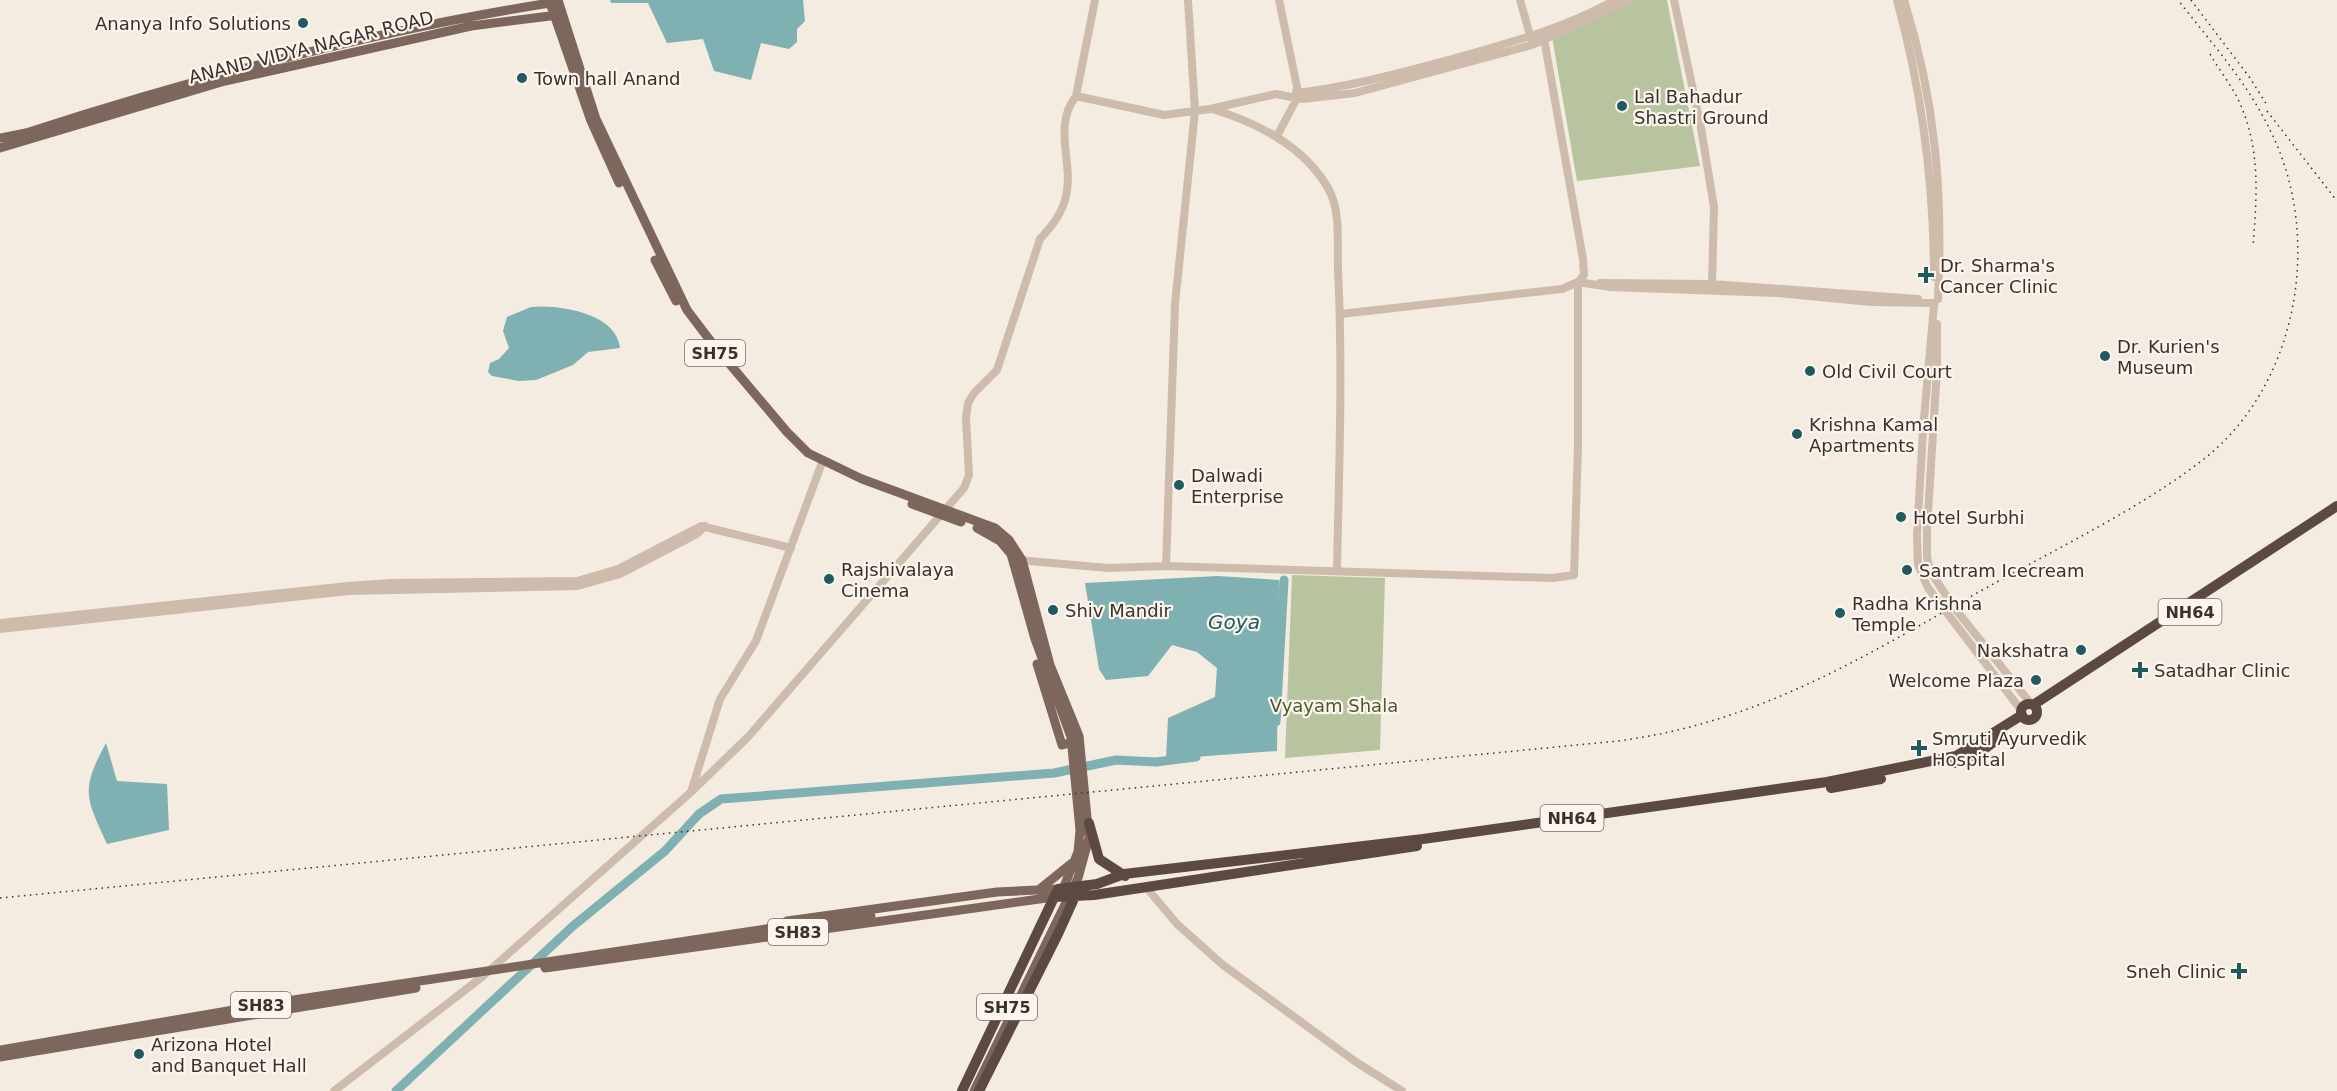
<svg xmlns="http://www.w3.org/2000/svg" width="2337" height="1091" viewBox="0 0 2337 1091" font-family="'DejaVu Sans',sans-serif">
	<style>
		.green { fill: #b8c4a0 }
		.water { fill: #7fb0b2 }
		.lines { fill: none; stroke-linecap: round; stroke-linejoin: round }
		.river { stroke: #7fb0b2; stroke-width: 9 }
		.minor { stroke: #cdbbac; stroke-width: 8 }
		.major { stroke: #7d675c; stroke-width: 9 }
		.highway { stroke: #5c4a42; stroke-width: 10 }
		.rail { stroke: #3b302b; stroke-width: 1.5; stroke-dasharray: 1.5 4.5; stroke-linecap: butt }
		.poi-dot { fill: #1f5a5e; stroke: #fbf5ee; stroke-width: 2 }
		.labels { text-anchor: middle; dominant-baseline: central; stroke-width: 4.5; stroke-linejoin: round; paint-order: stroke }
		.shield { fill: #fbf5ee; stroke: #756b66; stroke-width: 1.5 }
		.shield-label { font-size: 16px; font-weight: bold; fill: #3b302b }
		.poi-label { font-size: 18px; fill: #3b302b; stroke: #fbf5ee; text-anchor: start }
		.street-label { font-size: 18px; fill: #3b302b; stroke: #fbf5ee }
		.park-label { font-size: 18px; fill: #4a5a2e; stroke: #fbf5ee }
		.water-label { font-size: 20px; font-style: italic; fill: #1f5a5e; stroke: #fbf5ee }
	</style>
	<rect width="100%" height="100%" fill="#f4ebe1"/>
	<!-- green -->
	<path class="green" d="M1622,0H1667L1700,166L1577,181L1552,37Z
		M1292,575L1385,578L1380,750L1285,758Z"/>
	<!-- water -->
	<path class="water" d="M610,0H803L805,21L797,29V42L789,49L761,43L751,80L714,71L703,39L667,43L648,3H611Z
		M531,307C558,304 617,313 620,348L588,352L573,365L536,380L519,381L492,376L488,372L490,363L499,359L509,348L503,331L507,317Z
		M1218,576L1279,580L1277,751L1166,759L1168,718L1215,697L1217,668L1197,652L1172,645L1148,676L1106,680L1099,669L1085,583Z
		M106,743L117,781L167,784L169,830L107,844C86,797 80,791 106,743Z"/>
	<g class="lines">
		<!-- river -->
		<path class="river" d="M1276,722L1284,580
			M396,1091L573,926L665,851L699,814L721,799L1054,773L1116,760L1156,762L1196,757"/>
		<!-- minor -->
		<path class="minor" d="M1520,0L1532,42
			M1674,0L1701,128L1714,207L1712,286
			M1897,0C1922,92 1934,182 1934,277
			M1904,0C1936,102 1943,193 1938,299
			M1296,93C1350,87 1400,73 1452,59C1509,43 1563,29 1615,0
			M1076,96L1164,115L1210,109L1276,94L1302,99L1355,93L1532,45L1630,0
			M1212,109C1256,122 1306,147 1329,190C1341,212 1337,245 1338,270C1343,370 1339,470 1337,570
			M1277,136L1295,102L1297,87L1279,0
			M1600,283L1712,284L1918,299
			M1934,305L1923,430L1917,535L1918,565L1928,588L2021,710
			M1341,314L1562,289L1578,282L1610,287L1778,293L1871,302L1933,303
			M1937,324V369L1927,529V557L1930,571L1953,606L2031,704
			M1018,560L1108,568L1166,566L1553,578L1574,575L1578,445V282L1584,275L1583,259L1543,33
			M1166,566L1175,304L1195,111L1188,0
			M0,623L348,586L391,583L577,581L618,569L701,526L791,548
			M0,629L349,591L578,586L620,574L697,534L705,526
			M691,792L720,699L756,641L823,460
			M1146,887L1177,924L1223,965L1356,1062L1402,1091
			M334,1091L482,977L690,793L748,737L964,488L969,475L966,418L968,403L974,393L997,370L1040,239C1052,226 1062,214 1066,196C1074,162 1052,127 1076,96L1095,0"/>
		<!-- major -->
		<path class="major" d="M549,0L591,121L619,183
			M558,0L596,119L687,310L712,343L787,432L808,453L862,479L995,528L1009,540L1022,560L1050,665L1079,736L1089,838L1078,878L974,1091
			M0,138L26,133C199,77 377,30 556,2
			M0,148L225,81L471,26L558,15
			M655,260L676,301
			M912,504L961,522
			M977,528L1000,541L1011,554L1035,639L1071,737L1080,830L1078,852L1061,894
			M1037,664L1062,745L1077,741
			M1041,888L1072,863
			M831,922L871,916
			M545,968L1054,897
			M0,1050L280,1002L779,927L787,921L997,892L1058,889
			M0,1057L416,988"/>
		<!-- highway -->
		<path class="highway" d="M2021 712a8 8 0 1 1 16 0a8 8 0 1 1-16 0Z
			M2033,705L2337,506
			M1954,763L1979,753L2003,735
			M1831,788L1881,779
			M1089,823L1099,859L1125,876
			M1054,897L1094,895L1417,846
			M962,1091L1058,889L1097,884L1124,874L1423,839L1827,782L1956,756L2022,715
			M979,1091L1058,934L1077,892"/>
		<!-- rail -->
		<path class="rail" d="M2191,0L2250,78L2267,105
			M2210,54C2218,68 2229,82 2237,97C2261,146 2257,194 2253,247
			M2267,111L2337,201
			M0,898L1618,741C1761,722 1863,657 1986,588C2059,547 2138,510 2204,459C2300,383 2323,235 2270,130C2247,82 2210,41 2178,0"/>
	</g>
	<!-- markers -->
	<g class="poi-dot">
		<circle cx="303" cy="23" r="6"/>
		<circle cx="522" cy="78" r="6"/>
		<circle cx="1622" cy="106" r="6"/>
		<path d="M1923 266h6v6h6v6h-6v6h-6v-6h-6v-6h6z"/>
		<circle cx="2105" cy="356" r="6"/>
		<circle cx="1810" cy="371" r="6"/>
		<circle cx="1797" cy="434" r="6"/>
		<circle cx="1179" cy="485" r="6"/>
		<circle cx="1901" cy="517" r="6"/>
		<circle cx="1907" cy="570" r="6"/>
		<circle cx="829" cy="579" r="6"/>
		<circle cx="1053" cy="610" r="6"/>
		<circle cx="1840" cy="613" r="6"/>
		<circle cx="2081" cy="650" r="6"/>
		<path d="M2137 661h6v6h6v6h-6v6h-6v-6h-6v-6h6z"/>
		<circle cx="2036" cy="680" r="6"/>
		<path d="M1916 739h6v6h6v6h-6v6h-6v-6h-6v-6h6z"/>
		<path d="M2236 962h6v6h6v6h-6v6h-6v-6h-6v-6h6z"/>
		<circle cx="139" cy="1054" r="6"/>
	</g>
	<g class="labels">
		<!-- shield labels -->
		<g class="shield">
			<rect x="685" y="340" width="60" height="26" rx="4.5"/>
			<rect x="2158.5" y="599" width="63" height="26" rx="4.5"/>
			<rect x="1540.5" y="805" width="63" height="26" rx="4.5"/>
			<rect x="768" y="919" width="60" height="26" rx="4.5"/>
			<rect x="231" y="992" width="60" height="26" rx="4.5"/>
			<rect x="977" y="994" width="60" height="26" rx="4.5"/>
		</g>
		<g class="shield-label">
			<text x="715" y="353">SH75</text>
			<text x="2190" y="612">NH64</text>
			<text x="1572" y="818">NH64</text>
			<text x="798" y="932">SH83</text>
			<text x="261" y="1005">SH83</text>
			<text x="1007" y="1007">SH75</text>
		</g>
		<!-- poi labels -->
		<g class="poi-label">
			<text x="291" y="23" text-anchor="end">Ananya Info Solutions</text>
			<text x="534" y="78">Town hall Anand</text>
			<text x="1634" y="96">Lal Bahadur<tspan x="1634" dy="21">Shastri Ground</tspan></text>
			<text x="1940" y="265">Dr. Sharma's<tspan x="1940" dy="21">Cancer Clinic</tspan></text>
			<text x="2117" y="346">Dr. Kurien's<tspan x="2117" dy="21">Museum</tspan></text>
			<text x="1822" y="371">Old Civil Court</text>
			<text x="1809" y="424">Krishna Kamal<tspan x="1809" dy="21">Apartments</tspan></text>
			<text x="1191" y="475">Dalwadi<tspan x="1191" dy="21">Enterprise</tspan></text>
			<text x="1913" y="517">Hotel Surbhi</text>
			<text x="841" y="569">Rajshivalaya<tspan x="841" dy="21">Cinema</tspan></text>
			<text x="1919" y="570">Santram Icecream</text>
			<text x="1852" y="603">Radha Krishna<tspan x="1852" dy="21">Temple</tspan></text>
			<text x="1065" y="610">Shiv Mandir</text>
			<text x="2069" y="650" text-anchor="end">Nakshatra</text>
			<text x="2154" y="670">Satadhar Clinic</text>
			<text x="2024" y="680" text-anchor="end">Welcome Plaza</text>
			<text x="1932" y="738">Smruti Ayurvedik<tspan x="1932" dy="21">Hospital</tspan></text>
			<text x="2226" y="971" text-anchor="end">Sneh Clinic</text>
			<text x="151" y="1044">Arizona Hotel<tspan x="151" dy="21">and Banquet Hall</tspan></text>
		</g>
		<!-- street labels -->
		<g class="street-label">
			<text transform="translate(311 47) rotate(-14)">ANAND VIDYA NAGAR ROAD</text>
		</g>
		<!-- park labels -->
		<g class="park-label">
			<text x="1334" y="705">Vyayam Shala</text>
		</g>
		<!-- water labels -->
		<g class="water-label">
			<text x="1234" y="622">Goya</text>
		</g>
	</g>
</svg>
